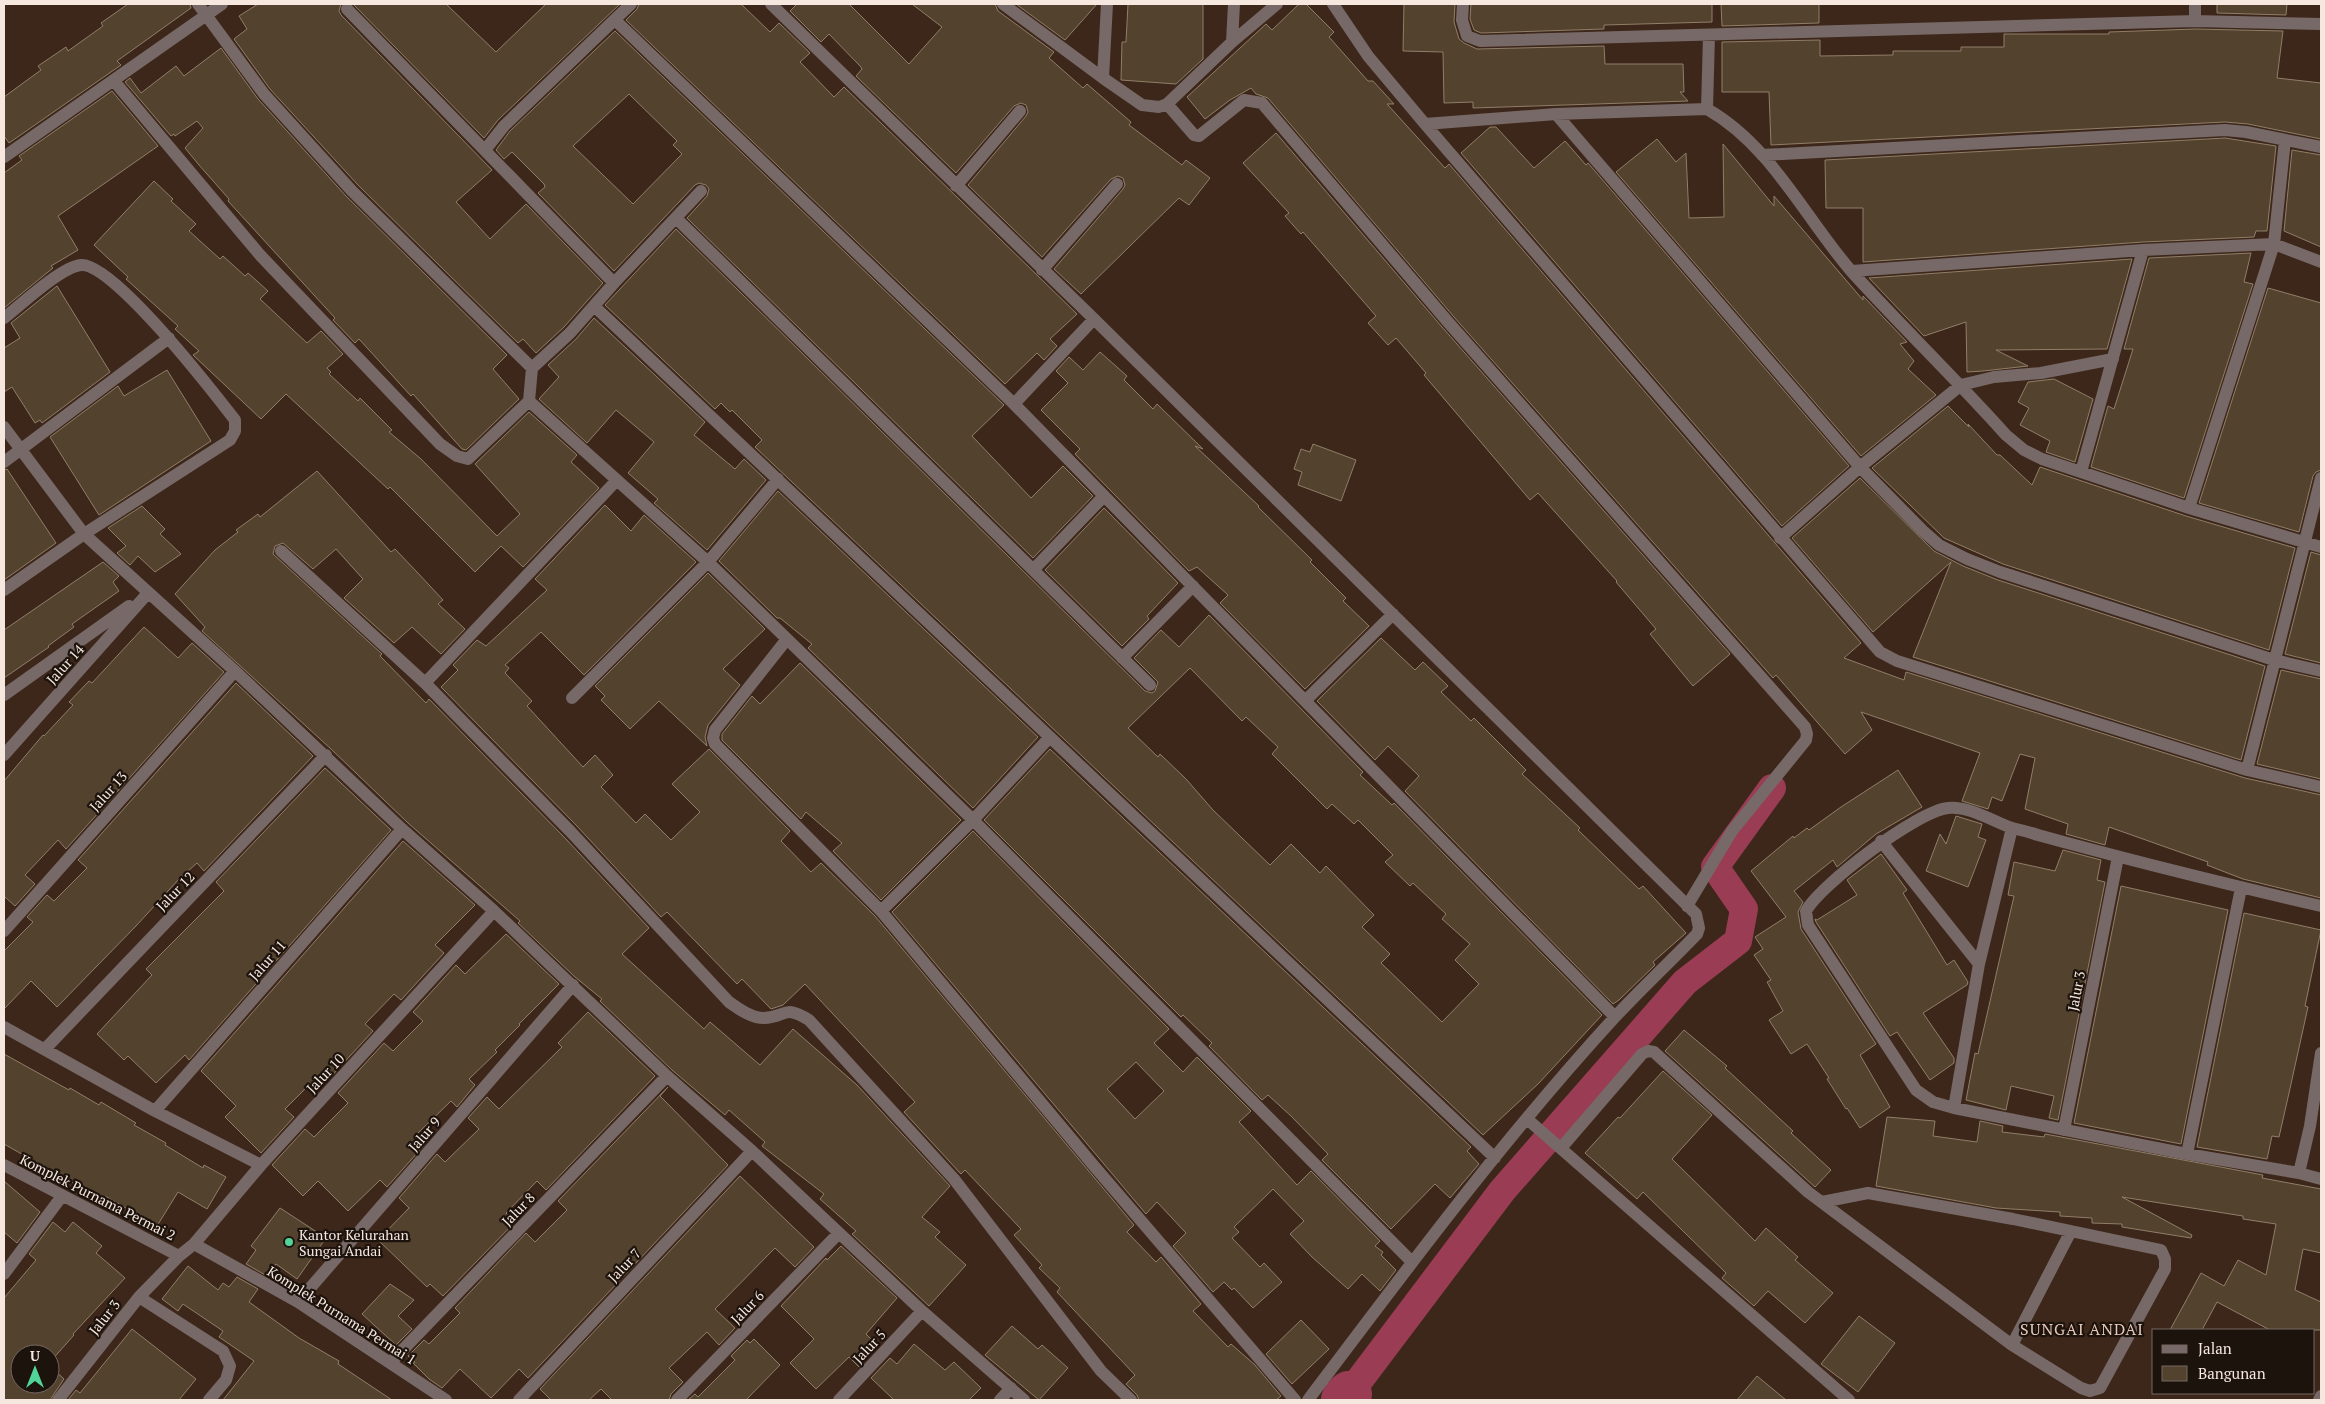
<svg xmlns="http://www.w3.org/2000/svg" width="2325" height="1404" viewBox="0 0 2325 1404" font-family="'PT Serif',serif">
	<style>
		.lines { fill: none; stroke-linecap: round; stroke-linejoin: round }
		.canal { stroke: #9a3c53; stroke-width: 28 }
		.river { stroke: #9a3c53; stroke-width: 46 }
		.building { fill: #53422e; stroke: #907e68; fill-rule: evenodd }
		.minor { stroke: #776967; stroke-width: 12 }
		.poi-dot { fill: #52d397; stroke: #1d130d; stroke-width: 2 }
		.labels { text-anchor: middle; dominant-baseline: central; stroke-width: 4.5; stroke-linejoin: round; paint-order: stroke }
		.street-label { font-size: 14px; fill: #f6e7df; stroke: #1d130d }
		.poi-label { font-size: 14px; fill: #f6e7df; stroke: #1d130d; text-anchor: start }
		.quarter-label { font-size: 16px; letter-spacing: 1px; fill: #e7caba; stroke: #1d130d }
	</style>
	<rect width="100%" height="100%" fill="#3d271a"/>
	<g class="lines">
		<!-- canal -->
		<path class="canal" d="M1349,1394L1502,1191L1685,982L1738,941L1744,909L1715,867L1772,788"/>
		<!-- river -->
		<path class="river" d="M1344,1400L1349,1394"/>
	</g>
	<!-- building -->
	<path class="building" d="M128,4H190L191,8L117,61L121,65L9,143L4,136V97L41,70L38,66L66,47L68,51L103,26L101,23Z
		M258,4H341L339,11L341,15L492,170L456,202L490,239L526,204L603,283L564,327L536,353L523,339L518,343L358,185L270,89L234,39L247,29L239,16Z
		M353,4H446L496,52L546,4H620L498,120L484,138Z
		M639,4H741L770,32L779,23L810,53L800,62L834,97L844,87L1077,314L1050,339L1057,346L1044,360L1037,353L1005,384L626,20L637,9Z
		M797,4H849L909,64L942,27L912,4H995L998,11L1054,52L1049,58L1083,88L1087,84L1131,122L1129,125L1182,165L1186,160L1210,178L1189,205L1179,198L1081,294L1054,269L1123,189L1125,185L1123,178L1118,176L1111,179L1042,257L968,185L1026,116L1028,112L1026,105L1021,103L1014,106L956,173L856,76L862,69L861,67L829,34L821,42L790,11Z
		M1016,4H1097L1065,40Z
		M1128,4H1203V59L1176,84L1121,80L1122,42H1126Z
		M1299,4H1306L1334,32L1329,37L1368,81H1373L1394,104H1387L1445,168L1449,164L1861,643L1844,658L1904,680L1906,672L2245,778L2321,795V898L2243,879L2207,865L2208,862L2109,827L2105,845L2066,834L2068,824L2025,809L2035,758L2020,754L2002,801L1992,797L1988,809L1962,801L1980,753L1861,712L1872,730L1845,754L1776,675L1773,678L1454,317L1268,98L1256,94L1251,88L1230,100L1205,119L1187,97L1266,24L1272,30Z
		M1404,4H1455L1454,22L1459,39L1464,43L1477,49L1604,46L1605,64H1683L1684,92H1680L1688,101L1473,108V102L1444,103L1443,52L1403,51Z
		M1471,4H1712V22L1604,25V29L1481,33L1474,30L1470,19Z
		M1721,4H1819V23L1722,26Z
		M2217,4H2287L2286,15L2217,13Z
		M2195,29L2283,31L2277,78L2321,83V139L2248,124L2225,122L1771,145L1769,92H1722V42L1820,40V56L1893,55V51H1961V47H2004V34H2109V32Z
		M615,31L1004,405L972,436L1031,498L1063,466L1093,496L1033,558L687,218L707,196L709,189L706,185L699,183L695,185L614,271L538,193L545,187L544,184L512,152L504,159L496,150L510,131ZM629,94L677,141L673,145L682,154L633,204L573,146Z
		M221,48L258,99L346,196L507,355L493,369L519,399L466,450L462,449L413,394L411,396L359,339L355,343L333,320L335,318L228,201L229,199L199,165L185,148L203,128L197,121L175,136L174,134L171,136L125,82L130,78L141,93L176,66L184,76Z
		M112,91L158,146L58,216L78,250L51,266L53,268L48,272L4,308V173L22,160L19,156Z
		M1490,127H1496L1534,168L1565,141L1586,165L1588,163L1849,466L1782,526L1461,153Z
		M1276,133L1442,327L1730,654L1693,686L1650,634L1656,629L1616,582L1617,581L1538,493L1530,500L1424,375L1426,373L1396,338L1388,345L1368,323L1376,316L1303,232L1301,234L1285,216L1289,213L1243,163Z
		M2225,138L2276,146L2267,231H2256L2254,237L2143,242L1863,262V208H1826L1825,160Z
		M1657,139L1676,162L1686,153L1689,218L1724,217L1723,144L1774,206V196L1863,300V296L1907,342L1900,344L1914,361L1908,369L1936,395L1861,456L1616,172Z
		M2292,150L2321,155V247L2284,231Z
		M154,181L173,199L171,201L196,224L189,231L220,259L223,256L245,276L248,273L268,291L260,299L307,343L321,331L343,354L327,368L331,372L329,374L358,401L360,398L392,430L389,432L421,459L497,536L520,514L475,464L529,412L577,455L571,462L599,488L523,567L501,546L475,572L390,487L388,489L286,394L261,419L193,355L199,351L175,329L178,326L126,279L128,277L94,245Z
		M676,229L1145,691L1152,693L1155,691L1158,682L1134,658L1161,630L1179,647L1209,615L1363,772L1360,775L1392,805L1394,803L1602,1015L1538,1084L1483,1135L755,447L762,440L732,410L730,412L721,403L715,409L605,305ZM1190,668L1242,721L1246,717L1278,747L1272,754L1327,809L1332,804L1354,824L1358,820L1393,855L1385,862L1410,886L1413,883L1446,914L1442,919L1470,944L1455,960L1479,984L1442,1022L1381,963L1390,954L1362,927L1374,915L1326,866L1320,873L1291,844L1270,865L1213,810L1186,779L1160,754L1158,757L1128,728Z
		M2251,253L2244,282L2253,284L2184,498L2091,467L2108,406L2114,409L2133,349H2124L2149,258Z
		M2132,259L2107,349L1996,350L2028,366L1983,371L1967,372L1966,322L1924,336L1869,278Z
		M57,286L110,372L42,423L40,420L35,423L12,387L4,392V348L20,338L11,323Z
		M2268,288L2321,303V470L2316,472L2313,476L2299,532L2199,503Z
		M594,318L705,422L694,435L735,469L744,459L766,480L707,550L654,503L658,499L628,473L654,442L616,410L587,443L539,399L559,377L548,365L576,339Z
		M1100,352L1127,376L1124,380L1153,409L1157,404L1203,449L1195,446L1259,506L1258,507L1312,560L1310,562L1346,598L1343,601L1369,626L1305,689L1220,603L1228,595L1197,567L1189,571L1075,454L1080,449L1041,410L1068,383L1056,371L1069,357L1083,370Z
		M167,370L211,441L99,515L50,437L118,386L124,396Z
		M2054,379L2093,399L2075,462L2046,452L2050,441L2020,425L2029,408L2018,402L2028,382Z
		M1948,406L1969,427L1968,424L1997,455H2000L2032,485L2040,467L2186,516L2295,548L2269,650L2003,564L1944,538L1872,468Z
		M1313,444L1356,460L1341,501L1298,485L1302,472L1294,469L1301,449L1310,452Z
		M7,469L56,543L4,580V470Z
		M317,471L391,552L395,549L416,571L443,600L438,604L465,629L441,654L412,627L394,643L344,598L363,579L336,549L313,569L283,543L275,546L273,554L382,654L380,656L426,703L429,699L564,837L649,928L622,954L704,1029L710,1022L760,1065L793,1029L857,1085L950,1186L922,1217L940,1232L935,1237L966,1265L929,1306L852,1234L856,1231L820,1199L824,1194L762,1146L765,1142L729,1110L725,1115L672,1070L600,1001L602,999L575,977L518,923L520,921L408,823L331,749L202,631L205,627L175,594L215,550L238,532L236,530L258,514L260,517Z
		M1860,478L1934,551L1963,566L1998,580L2265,666L2241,760L1913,657L1951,562L1873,632L1792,538Z
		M778,491L1038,737L973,808L808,648L812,644L780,618H777L719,561Z
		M605,505L631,531L644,515L696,562L584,675L541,632L505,665L509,668L505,673L532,701L527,706L583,767L595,755L613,775L601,787L636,823L645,814L671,840L700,812L672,784L709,749L790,831L781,841L811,872L821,863L875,916L1134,1225L1127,1232L1156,1262L1161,1257L1201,1304L1193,1311L1228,1347L1231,1344L1255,1365L1281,1396L1276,1400H1139L1137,1395L1126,1384L1135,1375L1057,1292L1060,1288L1039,1268L1042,1265L1014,1235L1021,1229L965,1170L961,1174L904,1112L915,1102L805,984L783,1005L771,1009L742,979L737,984L667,912L661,917L576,825L441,687L458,670L453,665L477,640L486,646L547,590L535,579Z
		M142,506L165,529L160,534L181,554L155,572L138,556L130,565L117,553L126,546L108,528Z
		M1104,508L1178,583L1147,616L1149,619L1122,646L1045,570Z
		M2311,552L2321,555V663L2285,654Z
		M103,562L119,576L113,582L119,591L72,624L74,627L48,646L49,647L4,678V630Z
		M708,573L765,629L723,669L740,685L708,725L705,737L707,746L659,701L630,729L601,700L605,696L595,686Z
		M144,627L178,658L192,643L224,672L66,849L58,840L25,875L35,884L15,906L5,897L4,899V781L43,735L44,736L73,705L69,702L89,681L92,683Z
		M1381,638L1415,670L1423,662L1448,686L1441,692L1471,721L1474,718L1526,770L1522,774L1580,828L1578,830L1639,889L1643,886L1686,933L1653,962L1655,965L1619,1000L1613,1004L1405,791L1419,776L1388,746L1375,760L1317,701Z
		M800,663L961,820L881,900L833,851L842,843L806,812L801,819L722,740V734L752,696L760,704Z
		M2281,670L2321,679V779L2257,764Z
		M236,683L313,756L204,871L197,863L179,879L136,926L57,1007L31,981L4,1009V951L33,922L27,917L47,895L54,901L87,868L78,860Z
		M1050,749L1471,1147L1467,1151L1479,1164L1450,1198L1435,1184L1391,1229L1322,1160L1328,1154L1291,1116L1268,1095L1262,1100L1209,1046L1212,1043L1183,1015L1181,1017L984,820Z
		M325,768L391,830L189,1060L185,1055L156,1083L128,1056L124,1060L97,1034L152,975L146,969L224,891L216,882Z
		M1898,770L1922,807L1876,834L1837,867L1833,860L1794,891L1803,902L1798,912L1801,929L1876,1044L1860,1055L1890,1107L1860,1128L1847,1108L1846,1109L1827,1079L1829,1078L1807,1044L1791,1054L1769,1020L1783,1011L1767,982L1771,980L1754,955L1763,949L1755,937L1786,917L1751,871L1793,836L1794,838L1807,828L1809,830L1841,807Z
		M1956,816L1982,824L1978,837L1986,840L1968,887L1926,871L1940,834L1946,844Z
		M973,831L1169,1029L1154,1043L1183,1072L1197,1057L1251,1111L1239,1122L1297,1185L1311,1171L1380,1241L1375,1246L1383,1252L1381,1255L1396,1270L1380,1291L1362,1274L1348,1289L1312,1257L1290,1234L1304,1221L1273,1189L1234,1227L1239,1232L1232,1238L1260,1267L1264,1263L1282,1282L1253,1308L1234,1288L1232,1290L1224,1282L1213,1292L1173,1246L1186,1233L1157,1202L1146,1214L892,912ZM1136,1062L1164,1091L1135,1119L1107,1089Z
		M403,841L475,905L435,945L444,953L401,1000L394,994L365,1024L373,1031L326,1082L319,1075L285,1109L294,1117L261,1153L225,1117L236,1106L201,1071Z
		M2063,850L2101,860L2097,880L2105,882L2058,1120L2049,1118L2054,1096L2011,1086L2006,1110L1966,1100L1975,1053L1978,1054L2014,896L2008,895L2014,862L2055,871Z
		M1881,854L1907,890L1903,893L1947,965L1954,960L1968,982L1967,985L1923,1013L1954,1058V1063L1930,1080L1897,1032L1890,1036L1816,922L1815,919L1817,920L1857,895L1847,880Z
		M2121,886L2228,910L2181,1144L2074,1123Z
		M2244,913L2321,930L2305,1006L2308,1007L2289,1093L2279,1137L2272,1136L2267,1159L2197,1147Z
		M506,934L559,984L519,1024L520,1025L495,1050L497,1052L469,1079L475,1085L457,1107L451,1101L417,1134L426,1143L387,1187L380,1180L348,1211L318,1181L303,1196L272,1165L305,1129L314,1137L348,1103L338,1093L384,1043L393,1051L423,1021L413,1012L456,965L465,974Z
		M588,1012L655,1076L546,1190L537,1181L506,1213L515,1222L443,1296L430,1284L427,1287L378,1240L409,1208L399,1198L437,1154L445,1162L479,1129L468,1118L487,1097L499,1109L562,1047L558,1043Z
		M1684,1030L1727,1066L1725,1068L1793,1131L1791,1133L1831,1170L1815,1187L1665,1051Z
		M4,1054L69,1090L70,1088L99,1105L101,1102L136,1123L134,1125L166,1143L165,1145L203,1168L204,1165L226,1177L207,1209L178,1192L157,1226L105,1196L103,1200L4,1144Z
		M1663,1071L1712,1115L1672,1159L1755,1241L1766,1228L1798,1257L1795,1260L1833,1293L1805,1323L1768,1291L1754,1306L1722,1278L1726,1273L1643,1192L1637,1199L1585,1153L1618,1117L1620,1118Z
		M668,1087L660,1096L728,1165L528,1378L519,1369L491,1398L460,1369L442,1388L429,1379L413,1363L415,1362L408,1356L424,1340L429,1344L460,1313L455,1308L526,1233L535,1242L567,1210L558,1201Z
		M1887,1117L1935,1121L1933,1136L1977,1142L1980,1121L2003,1126L2002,1132L2044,1137L2045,1134L2263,1175L2262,1178L2321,1189V1253L2303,1249L2295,1290L2321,1302V1330H2270L2217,1302L2202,1330H2170L2201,1273L2224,1286L2238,1260L2266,1275L2276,1224L2243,1219V1216L2122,1197L2192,1235L2191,1238L2122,1227V1224L2092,1223V1218L2060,1216V1212L1996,1208L1876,1186Z
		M740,1176L814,1247L795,1267L775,1248L715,1309L735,1328L719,1345L707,1332L669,1368L683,1382L671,1394L669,1400H612L601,1389L589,1400H551L540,1389Z
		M4,1181L40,1212L17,1243L4,1232Z
		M280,1208L326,1238L297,1279L276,1264L267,1276L246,1264L256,1250L251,1246Z
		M53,1222L65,1232L73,1222L102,1246L96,1253L125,1278L73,1334L74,1335L50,1362V1354H20V1384H50V1366L64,1379L50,1400H4V1298L36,1260L29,1254Z
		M841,1246L897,1298L866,1334L878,1346L859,1367L849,1357L816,1389L790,1363L814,1339L781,1306L826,1258L827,1260Z
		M188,1266L218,1290L223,1283L229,1287L237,1277L258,1289L249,1302L299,1338L339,1361L338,1364L392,1400H223L254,1361L219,1337L223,1331L183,1304L178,1311L162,1299Z
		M390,1284L414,1300L398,1316L412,1329L396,1345L362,1314Z
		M1859,1316L1895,1343L1858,1392L1821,1364Z
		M1301,1320L1329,1349L1292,1384L1266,1354Z
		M1012,1326L1038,1349L1042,1345L1068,1368L1039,1400L985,1355Z
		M132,1329L196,1379L179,1400H68L76,1390L80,1393Z
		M754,1339L780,1365L746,1400H688L695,1394L698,1397L735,1360L731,1356L747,1340L750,1343Z
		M914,1344L945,1370L954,1362L981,1388L969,1400H894L871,1378L890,1358L897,1364Z
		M1757,1376L1786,1400H1737Z"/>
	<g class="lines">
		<!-- minor -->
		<path class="minor" d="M198,4L264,94L352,191L532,368
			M771,4L1094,319L1696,914L1699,928L1697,934C1670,962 1641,989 1615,1017C1504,1138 1406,1270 1308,1400
			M1003,4L1103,78L1142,105L1159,107L1167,104L1232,42L1277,4
			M1333,4L1368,56L1425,124L1880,652L1897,661L2247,770L2321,787
			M1463,4L1462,20L1467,36L1480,41L2195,21L2321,24
			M347,9L614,283
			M615,20L1014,404L1615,1017
			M2195,21V4
			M1232,42L1234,4
			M1103,78L1107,4
			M114,81L260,255L440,444L457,456L468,459L529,401
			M1167,104L1194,135L1199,136L1244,100L1262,103L1448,322L1805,727L1807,734L1806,740L1732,831L1687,906
			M1707,109L1709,35
			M1556,114L1860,467L1923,531L1939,545L1967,559L2000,572L2274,660L2321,671
			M1425,124L1556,114L1707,109C1771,145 1805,218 1852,272C1902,327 1956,379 2006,435L2024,450L2042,459L2189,508L2321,547
			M485,150L504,126L631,4
			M1762,155L2225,130L2246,132L2321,147
			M4,157L222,4
			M956,186L1020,111
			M701,191L614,283L570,333L532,368L529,401L708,562L973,820L1412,1262
			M676,218L1150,685
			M1042,270L1117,184
			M1852,271L2143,250L2274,244L2321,262
			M594,306L1495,1158
			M4,318C22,304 61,267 81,265C113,262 214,393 235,420V431L230,440L84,534L4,590
			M1014,404L1094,319
			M4,427L84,534L235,671L402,829L494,911L667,1076L752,1151L922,1311L1024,1400
			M4,462L169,338
			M2081,472L2143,250
			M2189,508L2274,244L2285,140
			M1780,538L1860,467L1961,385L1994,377L2041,373L2113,359
			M281,551L425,683L570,831L729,1002C739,1009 751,1018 764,1018C786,1017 784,1004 809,1020L954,1179L1101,1371L1131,1400
			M1033,570L1104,496
			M787,639L715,730L713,738L715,744L881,911L1094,1166L1295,1400
			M1122,658L1193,586
			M425,683L617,480
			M4,695L129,606
			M572,698L708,562L778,479
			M1305,701L1393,614
			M4,755L148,593
			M2247,770L2321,478
			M1881,841L1979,964
			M2321,906C2226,884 2132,861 2038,835C2029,832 2021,830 2012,828C1992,821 1970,806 1948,808C1917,811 1820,885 1806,911L1808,925L1916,1090L1933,1102L1954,1108L2187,1154L2299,1173L2321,1179
			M881,911L973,820L1050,737
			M4,931L235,671
			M4,1027L155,1111L261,1165
			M45,1049L326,755
			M1954,1108L1979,964L2012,828
			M155,1111L402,829
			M1527,1119L1849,1400
			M2064,1130L2118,857
			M1561,1148L1642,1054L1648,1051L1654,1052L1808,1192L2012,1345L2081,1388L2090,1391L2100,1388L2165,1269V1259L2161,1250L2013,1219L1868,1193L1822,1202
			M2187,1154L2241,888
			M4,1165L179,1256
			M2299,1173L2310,1126L2321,1053
			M194,1244L298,1302L446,1400
			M4,1274L62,1196
			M139,1297L223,1351L230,1366L226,1380L209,1400
			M298,1302L573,985
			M2012,1345L2071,1231
			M390,1363L667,1076
			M58,1400L139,1297L179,1256L194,1244L261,1165L494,911
			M519,1400L752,1151
			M677,1400L838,1234
			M839,1400L922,1311
			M1000,1400L1011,1388
			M2319,1400L2321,1396"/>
	</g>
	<!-- markers -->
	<circle class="poi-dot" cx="289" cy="1242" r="5"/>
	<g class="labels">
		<!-- street labels -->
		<g class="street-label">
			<text transform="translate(65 664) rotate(-48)">Jalur 14</text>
			<text transform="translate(108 791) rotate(-48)">Jalur 13</text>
			<text transform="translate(175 891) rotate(-46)">Jalur 12</text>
			<text transform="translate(267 960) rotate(-49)">Jalur 11</text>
			<text transform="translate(2076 991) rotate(-79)">Jalur 3</text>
			<text transform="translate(325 1073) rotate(-47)">Jalur 10</text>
			<text transform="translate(424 1134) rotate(-49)">Jalur 9</text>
			<text transform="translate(98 1197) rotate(27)">Komplek Purnama Permai 2</text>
			<text transform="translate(518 1209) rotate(-46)">Jalur 8</text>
			<text transform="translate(624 1265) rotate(-47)">Jalur 7</text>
			<text transform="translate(747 1307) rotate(-46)">Jalur 6</text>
			<text transform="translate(342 1315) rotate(32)">Komplek Purnama Permai 1</text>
			<text transform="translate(104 1317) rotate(-52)">Jalur 3</text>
			<text transform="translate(869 1346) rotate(-47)">Jalur 5</text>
		</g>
		<!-- poi labels -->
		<g class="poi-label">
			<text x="299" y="1234">Kantor Kelurahan<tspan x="299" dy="16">Sungai Andai</tspan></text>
		</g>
		<!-- quarter labels -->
		<g class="quarter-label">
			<text x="2082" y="1329">SUNGAI ANDAI</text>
		</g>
	</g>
	<!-- border -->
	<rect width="2325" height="1404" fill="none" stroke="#f6e7df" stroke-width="10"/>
	<!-- legend -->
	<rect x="2152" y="1329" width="162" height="65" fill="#1d130d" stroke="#746861"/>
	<rect x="2162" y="1345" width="25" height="8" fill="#776967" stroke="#746861"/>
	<text x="2198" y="1354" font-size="15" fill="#f6e7df">Jalan</text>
	<rect x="2162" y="1366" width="25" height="15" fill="#53422e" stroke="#746861"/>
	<text x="2198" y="1379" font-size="15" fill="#f6e7df">Bangunan</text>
	<!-- north arrow -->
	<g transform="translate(35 1369)"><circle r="24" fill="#1d130d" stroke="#746861"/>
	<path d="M0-4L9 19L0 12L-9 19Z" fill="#52d397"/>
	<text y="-8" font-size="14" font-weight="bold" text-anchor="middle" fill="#f6e7df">U</text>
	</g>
</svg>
